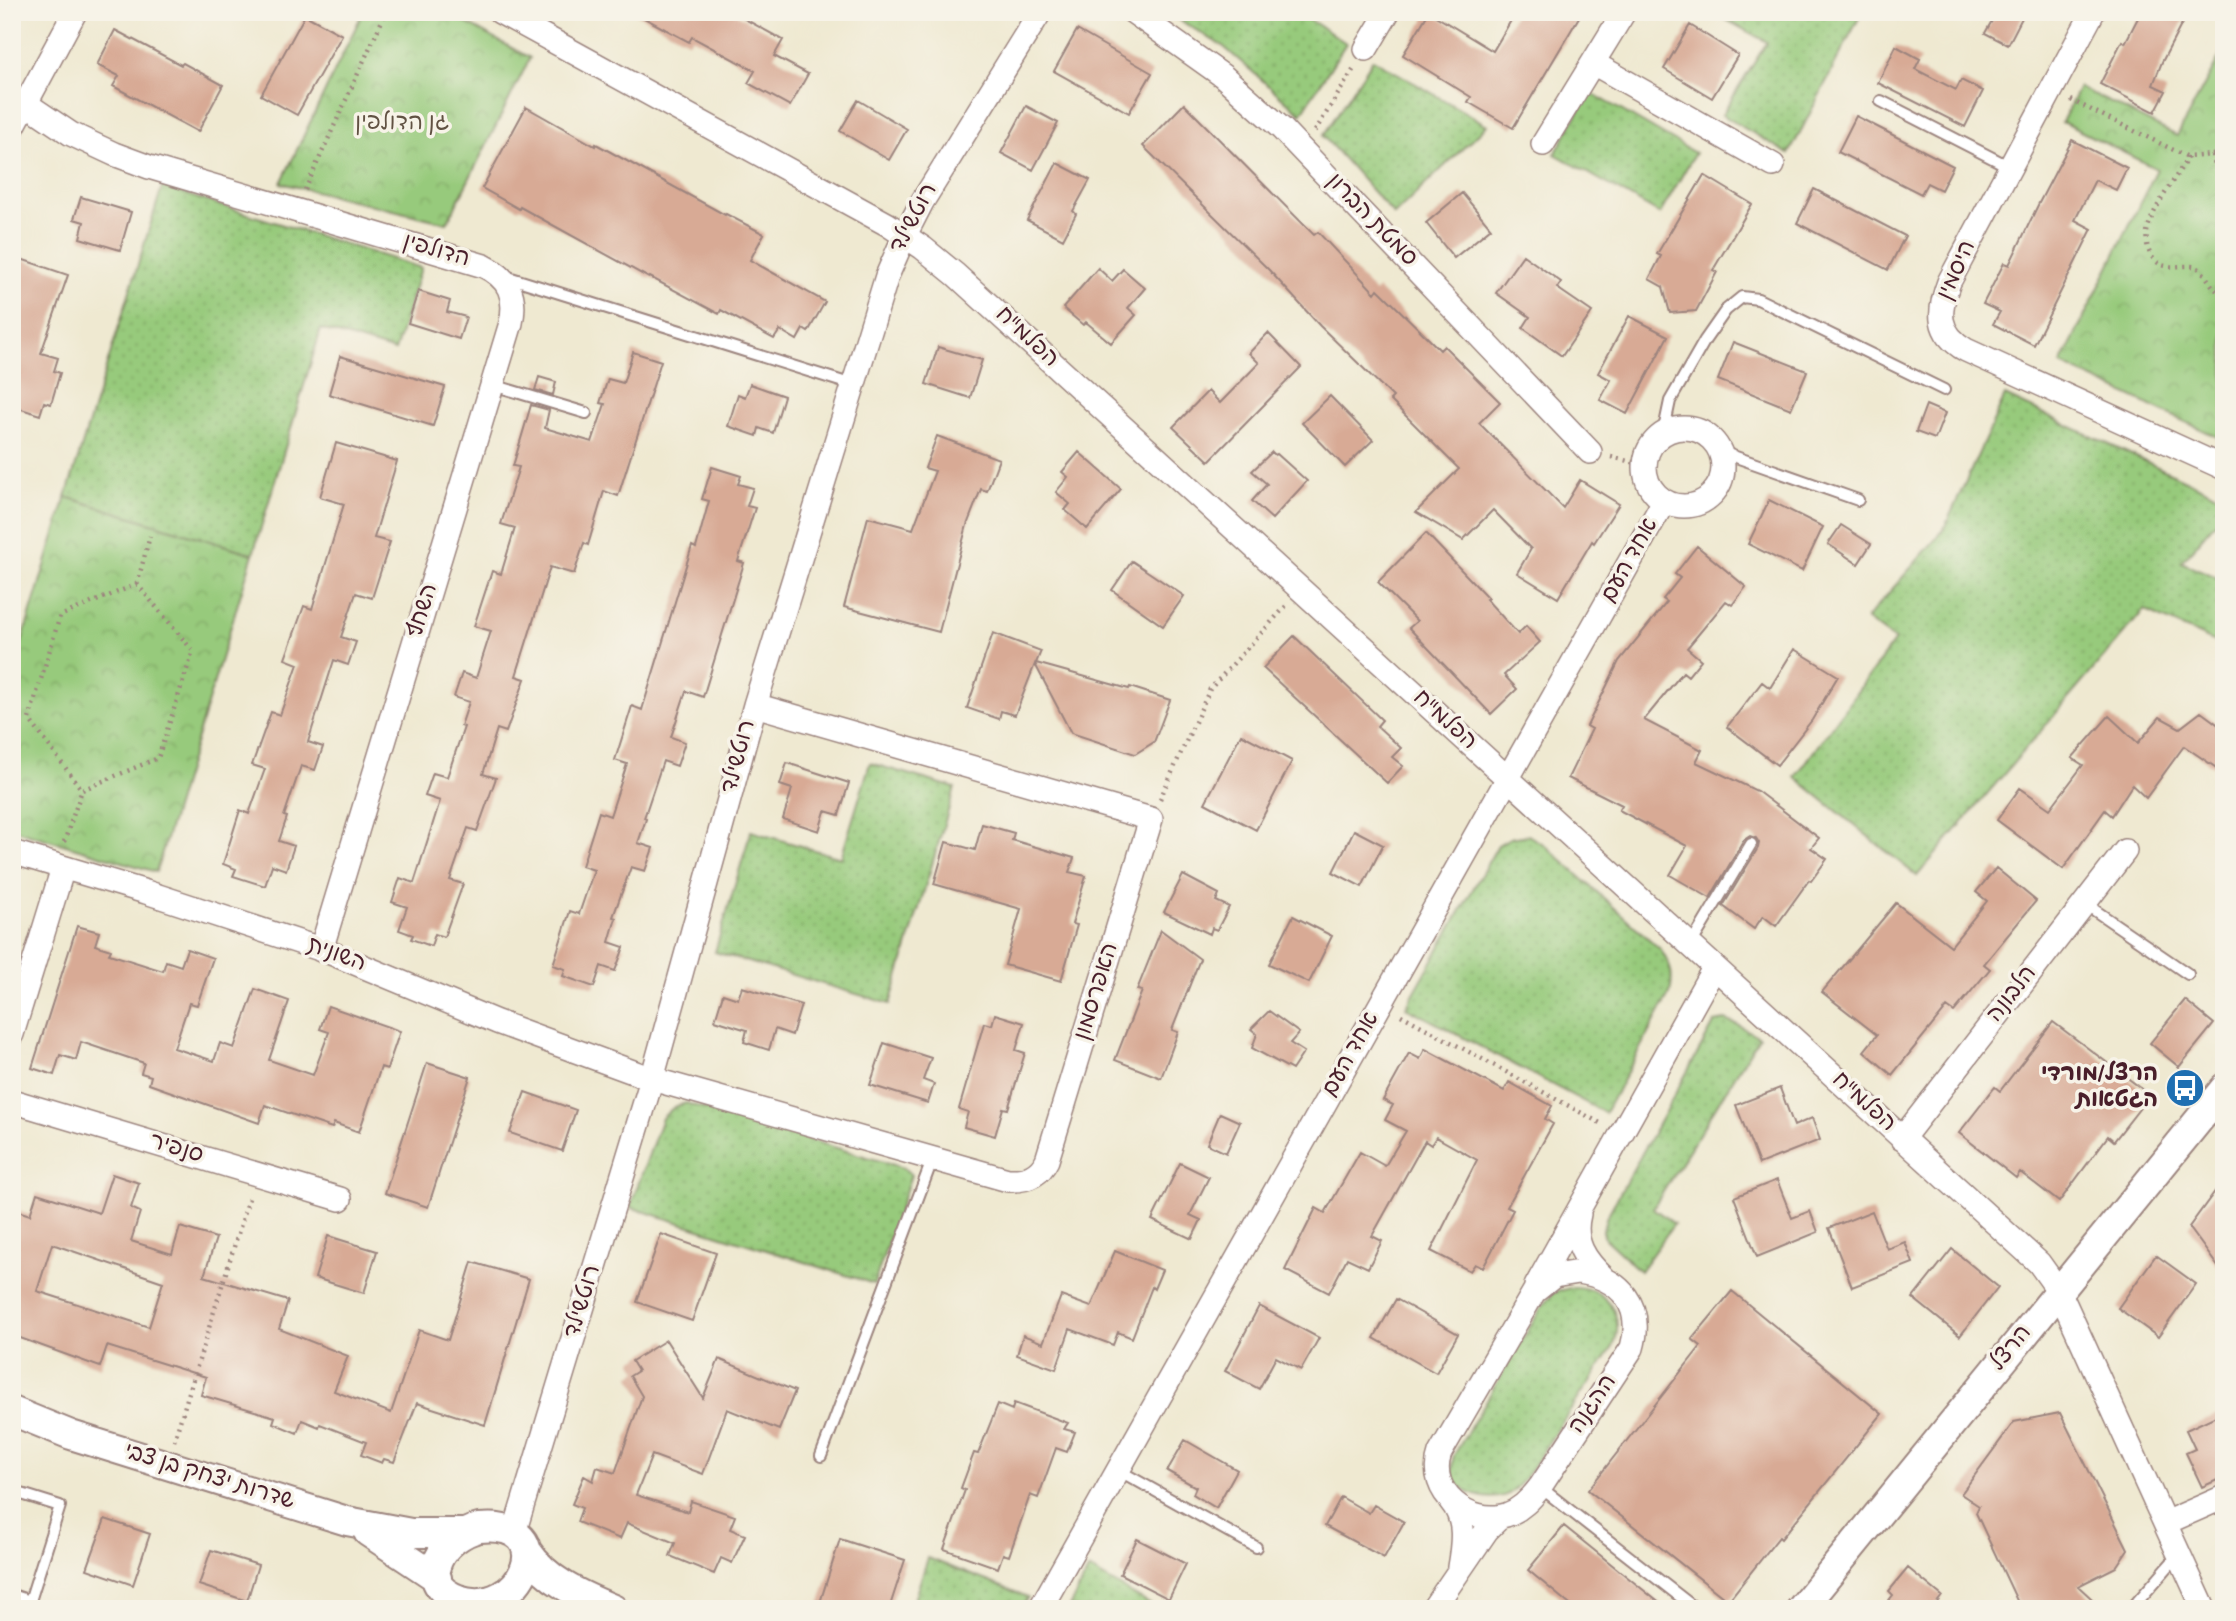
<svg xmlns="http://www.w3.org/2000/svg" width="2236" height="1621" viewBox="0 0 2236 1621" font-family="Dekko,'Playpen Sans Hebrew',sans-serif">
	<style>
		.grass { fill: url(#grass-dots); stroke: #707453; stroke-width: 2 }
		.park { fill: url(#park-crowns); stroke: #707453; stroke-width: 2 }
		.building { fill: #d8aa95; fill-rule: evenodd }
		.lines { fill: none; stroke-linecap: round; stroke-linejoin: round }
		.service-casing { stroke: #9c847e; stroke-width: 14 }
		.minor-casing { stroke: #9c847e; stroke-width: 26 }
		.tertiary-casing { stroke: #9c847e; stroke-width: 32 }
		.path { stroke: #9c847e; stroke-width: 4.5; stroke-dasharray: 2 5; stroke-linecap: butt }
		.service { stroke: #fff; stroke-width: 10 }
		.minor { stroke: #fff; stroke-width: 23 }
		.tertiary { stroke: #fff; stroke-width: 28 }
		.labels { text-anchor: middle; dominant-baseline: central; stroke-width: 7; stroke-linejoin: round; paint-order: stroke }
		.park-label { font-size: 23px; fill: #615243; stroke: #f7f3e8 }
		.street-label { font-size: 23px; fill: #4a1f2b; stroke: #f7f3e8 }
		.poi-label { font-size: 23px; font-weight: bold; fill: #4a1f2b; stroke: #f7f3e8; text-anchor: end }
	</style>
	<defs>
		<pattern id="grass-dots" width="8" height="8" patternUnits="userSpaceOnUse" patternTransform="scale(1.75)"><rect width="8" height="8" fill="#97ca7b"/><path d="M2 2h.1M6 6h.1" fill="none" stroke="#84ad6a" stroke-width="1.8" stroke-linecap="round"/></pattern>
		<pattern id="park-crowns" width="20" height="18" patternUnits="userSpaceOnUse" patternTransform="scale(1.75)"><rect width="20" height="18" fill="#97ca7b"/><path d="M2 6a3 3 0 1 1 6 0M12 15a3 3 0 1 1 6 0" fill="none" stroke="#84ad6a"/></pattern>
	</defs>
	<rect width="100%" height="100%" fill="#f7f3e8"/>
	<filter id="ink" filterUnits="userSpaceOnUse"><feTurbulence type="fractalNoise" baseFrequency=".0143" numOctaves="2"/><feDisplacementMap in="SourceGraphic" scale="14" xChannelSelector="R" yChannelSelector="G"/><feConvolveMatrix kernelMatrix="1 2 1 2 8 2 1 2 1" color-interpolation-filters="sRGB"/></filter>
	<filter id="wash" filterUnits="userSpaceOnUse"><feTurbulence type="fractalNoise" baseFrequency=".00686" numOctaves="4" result="noise"/><feDisplacementMap in="SourceGraphic" scale="28" xChannelSelector="R" yChannelSelector="G"/><feGaussianBlur stdDeviation="1.57" result="paint"/><feColorMatrix in="noise" values="0 0 0 0 0 0 0 0 0 0 0 0 0 0 0 0 0 1.4 0 .05"/><feComposite in="paint" operator="in"/></filter>
	<g filter="url(#wash)">
		<rect width="100%" height="100%" fill="#efe9d1"/>
		<!-- grass -->
		<path class="grass" d="M1166,12H1298L1346,43L1301,114L1224,47Z
			M1712,12H1862L1789,154L1722,115L1767,42Z
			M1373,59L1487,125L1394,215L1323,136Z
			M1590,92L1695,153L1660,214L1555,154Z
			M162,187L421,268L395,351L321,329L253,554L66,497Z
			M2005,396L2224,498V512L2181,562L2224,580V646L2144,610L1917,876L1795,777L1895,640L1866,619L1943,531Z
			M870,763L955,788L890,1004L715,952L751,831L841,858Z
			M1528,835L1545,845L1660,949C1671,965 1674,974 1670,993L1605,1113L1406,1007L1498,845L1510,838Z
			M1725,1020L1738,1025L1759,1037L1653,1208L1674,1224L1640,1271L1605,1239L1603,1231L1606,1218L1715,1022Z
			M686,1103L904,1168L911,1175L874,1284L630,1207L662,1118L674,1107Z
			M1573,1287C1607,1287 1626,1316 1613,1347L1524,1479C1521,1483 1517,1488 1513,1491C1497,1503 1468,1498 1456,1482C1450,1475 1452,1464 1454,1455L1543,1305L1553,1293Z
			M928,1558L1028,1597L1021,1609H911Z
			M1089,1569L1158,1609H1069Z"/>
		<!-- park -->
		<path class="park" d="M363,12H446L530,58L447,223L281,183Z
			M2224,49V440L2061,364L2157,169L2062,122L2079,87L2177,136Z
			M66,497L253,554L156,872L12,829V674Z"/>
		<g id="blocks">
			<!-- building -->
			<path class="building" d="M633,12H732L783,40L774,56L808,74L790,106L748,83L755,71L692,37L689,42Z
				M1429,12L1493,51L1516,12H1582L1513,128L1468,102L1471,97L1403,55Z
				M1997,12H2025L2008,45L1985,33Z
				M2141,12H2188L2162,62L2153,85L2166,91L2155,112L2100,84L2122,41L2125,43Z
				M305,15L342,35L297,115L261,95Z
				M1690,25L1738,55L1712,98L1664,69Z
				M115,30L181,65L183,63L223,85L198,132L113,86L119,76L97,65Z
				M1077,30L1152,73L1129,113L1054,71Z
				M1896,46L1920,59L1915,69L1956,90L1961,80L1983,91L1965,127L1878,83Z
				M858,100L907,129L889,160L840,131Z
				M1184,104L1314,235L1318,232L1375,293L1378,289L1440,350L1444,346L1500,402L1479,423L1563,508L1580,480L1619,504L1594,543L1592,541L1558,598L1517,573L1531,549L1493,510L1463,540L1416,512L1459,469L1390,400L1393,397L1320,326L1269,270L1143,146Z
				M1026,106L1058,123L1033,170L1001,153Z
				M526,107L595,146L596,144L725,215L726,214L764,234L750,260L825,302L808,332L803,329L797,340L780,330L774,339L721,310L719,314L650,277L649,278L520,207L519,209L482,188Z
				M1856,116L1953,166L1941,190L1927,183L1921,194L1838,152Z
				M2072,140L2127,168L2116,190L2095,180L2075,220L2092,229L2034,345L1993,324L2000,312L1983,304L2004,263L2009,265L2039,203Z
				M1057,163L1090,180L1073,211L1076,214L1063,239L1027,220Z
				M1704,175L1752,204L1713,270L1717,272L1696,311L1670,313L1663,287L1649,279L1661,256L1657,254Z
				M1814,189L1905,236L1888,270L1797,223Z
				M1462,193L1491,228L1454,258L1426,223Z
				M81,197L131,212L120,250L80,238L84,222L74,219Z
				M1523,255L1561,282L1557,288L1592,312L1562,356L1523,328L1530,317L1496,293Z
				M12,256L68,275L41,353L58,358L54,371L60,373L51,404L44,402L40,415L12,406Z
				M1098,268L1112,281L1123,269L1145,288L1128,308L1136,315L1111,343L1086,322L1083,325L1063,308Z
				M418,291L450,301L447,312L466,317L459,339L408,323Z
				M1629,316L1668,336L1627,414L1600,400L1611,380L1598,373Z
				M1268,333L1301,367L1209,461L1173,427L1208,391L1220,403L1259,363L1249,353Z
				M1733,342L1807,371L1791,409L1718,380Z
				M938,347L982,360L970,398L926,384Z
				M633,352L661,361L618,496L604,491L588,545L584,543L574,574L550,567L516,676L525,679L506,732L497,729L483,774L496,778L477,831L468,828L450,880L463,884L444,937L435,934L431,946L411,939L413,935L399,930L407,907L392,902L400,878L414,883L440,801L425,796L433,773L447,777L464,727L461,726L469,702L454,697L462,673L476,678L491,631L474,626L492,571L501,574L515,528L501,524L519,467L513,466L531,405L549,410L545,428L592,442L605,404L600,403L608,379L623,383Z
				M340,356L445,387L433,426L329,394Z
				M539,377L556,382L553,395L535,390Z
				M750,384L784,396L773,433L759,428L757,436L728,426L738,394L745,397Z
				M1330,396L1373,440L1345,467L1302,423Z
				M1926,405L1945,413L1935,439L1916,432Z
				M937,436L999,459L987,491L981,489L967,525L939,632L844,607L868,517L913,529L935,471L925,468Z
				M336,443L397,461L374,538L390,542L372,598L356,593L341,637L356,642L348,665L334,660L308,742L323,747L315,770L301,766L284,816L287,817L279,841L294,846L286,870L272,865L265,886L233,876L236,869L223,864L240,810L249,814L265,769L252,765L271,712L280,715L298,664L285,659L304,606L312,609L344,504L320,497Z
				M1079,452L1121,489L1087,529L1065,510L1070,504L1056,492L1068,477L1062,472Z
				M1272,452L1275,455L1277,454L1307,481L1272,519L1252,501L1267,484L1252,471Z
				M712,467L741,476L738,484L753,488L747,506L755,508L738,561L744,563L703,697L686,691L671,737L685,742L677,766L663,761L644,818L646,819L638,843L653,848L645,871L631,867L613,917L616,918L609,942L624,947L615,971L601,966L594,987L563,976L565,969L553,965L570,911L579,914L594,870L582,866L599,812L610,816L627,764L615,760L632,706L642,710L692,546L696,548L709,501L702,499Z
				M1769,500L1823,527L1802,571L1748,544Z
				M1841,525L1871,544L1858,564L1828,544Z
				M1426,533L1488,598L1486,599L1518,634L1526,626L1540,642L1504,675L1517,689L1491,714L1409,628L1417,621L1378,582Z
				M1697,546L1746,587L1732,605L1726,601L1687,648L1701,660L1688,676L1683,672L1644,720L1702,750L1696,762L1757,791L1819,838L1811,848L1827,859L1811,881L1809,880L1776,926L1763,916L1754,929L1723,906L1758,848L1759,843L1756,838L1750,836L1744,840L1710,898L1670,875L1687,846L1619,810L1622,805L1568,778L1592,729L1587,726L1619,661L1667,602L1663,599L1680,578L1675,574Z
				M1132,561L1184,596L1163,626L1112,590Z
				M993,633L1041,651L1036,663L1129,689L1130,687L1170,700L1154,742L1135,754L1071,733L1035,664L1015,715L1001,711L999,719L967,708Z
				M1294,636L1382,720L1377,726L1401,748L1392,757L1403,766L1387,783L1263,668Z
				M1794,649L1838,676L1812,720L1777,765L1727,727L1762,682L1770,688Z
				M2201,712L2224,729V773L2184,746L2146,798L2132,785L2112,816L2105,810L2063,869L1997,820L2020,788L2050,809L2083,765L2072,758L2109,716L2138,743L2160,717L2180,728Z
				M1241,734L1292,761L1256,830L1205,803Z
				M787,763L849,783L839,815L825,811L819,831L783,819L792,789L780,785Z
				M982,824L1014,833L1012,840L1074,858L1069,872L1086,876L1072,924L1077,925L1061,981L1005,965L1021,909L934,884L946,842L975,850Z
				M1354,830L1383,845L1362,887L1333,872Z
				M1996,868L2036,901L1984,964L1990,969L1954,1012L1947,1007L1892,1075L1864,1051L1877,1035L1822,992L1896,903L1951,946L1987,901L1976,892Z
				M1183,875L1219,894L1216,901L1229,907L1217,930L1212,928L1210,934L1164,912Z
				M1293,916L1332,936L1309,983L1269,964Z
				M77,926L99,932L95,945L111,950L109,954L163,971L166,961L181,966L187,949L213,958L197,1005L189,1003L174,1048L214,1061L220,1043L234,1048L255,989L289,1001L269,1060L313,1075L329,1032L320,1029L328,1006L400,1031L387,1069L381,1067L359,1132L334,1123L332,1128L265,1105L259,1123L149,1084L151,1076L141,1073L144,1063L81,1042L76,1060L60,1055L54,1075L32,1068Z
				M1161,930L1200,959L1172,1030L1178,1032L1161,1078L1115,1060L1142,991L1137,990Z
				M742,987L801,1005L792,1035L775,1029L769,1050L744,1042L747,1030L715,1020L723,994L738,999Z
				M2185,1000L2214,1024L2179,1067L2150,1043Z
				M1269,1011L1299,1033L1290,1043L1304,1052L1292,1070L1252,1048L1257,1034L1251,1029Z
				M995,1014L1024,1023L1016,1050L1025,1053L1008,1109L1003,1108L995,1136L964,1127L968,1112L959,1109L984,1023L992,1025Z
				M2053,1022L2150,1095L2114,1141L2108,1136L2059,1202L2020,1172L2016,1178L1959,1133L1995,1087L2000,1091Z
				M884,1043L931,1058L923,1080L934,1084L928,1103L870,1085Z
				M1425,1049L1504,1091L1509,1082L1552,1106L1545,1119L1553,1124L1507,1207L1513,1210L1483,1268L1475,1264L1470,1271L1431,1251L1477,1160L1436,1137L1431,1145L1425,1141L1372,1236L1382,1241L1368,1268L1347,1258L1329,1293L1285,1270L1316,1208L1325,1213L1360,1152L1385,1166L1406,1131L1385,1120L1393,1105L1383,1100L1409,1053L1420,1059Z
				M427,1063L470,1077L428,1207L385,1193Z
				M1780,1088L1794,1126L1812,1118L1820,1140L1759,1164L1736,1105Z
				M525,1092L576,1110L562,1151L510,1133Z
				M1220,1113L1240,1122L1226,1153L1207,1144Z
				M1180,1163L1209,1177L1190,1215L1201,1220L1192,1239L1152,1220Z
				M112,1174L139,1183L131,1208L140,1212L131,1241L172,1254L180,1227L216,1238L204,1276L288,1301L279,1329L348,1356L334,1391L391,1413L419,1330L448,1340L472,1262L529,1279L485,1425L417,1403L394,1462L384,1459L382,1463L361,1455L366,1442L320,1424L319,1427L302,1420L297,1433L273,1423L275,1417L201,1395L206,1377L107,1346L100,1367L12,1335V1267L18,1249L12,1247V1209L30,1215L37,1193L99,1213ZM52,1244L163,1282L149,1327L37,1291Z
				M2224,1179V1275L2189,1227Z
				M1777,1180L1792,1218L1810,1211L1818,1232L1757,1257L1734,1197Z
				M1872,1211L1887,1249L1905,1242L1913,1263L1852,1287L1829,1228Z
				M661,1234L716,1253L692,1321L637,1302Z
				M328,1236L377,1251L364,1293L315,1278Z
				M1952,1249L1998,1287L1960,1336L1913,1298Z
				M1115,1251L1162,1270L1154,1289L1152,1287L1132,1338L1118,1332L1113,1345L1070,1329L1056,1369L1017,1355L1023,1335L1043,1343L1061,1296L1091,1307Z
				M2156,1255L2196,1284L2158,1337L2118,1308Z
				M1732,1291L1882,1414L1781,1539L1779,1537L1728,1601L1588,1490L1701,1346L1692,1339Z
				M1396,1299L1458,1334L1436,1373L1374,1338Z
				M1259,1306L1319,1338L1301,1370L1276,1357L1259,1389L1225,1371Z
				M666,1340L703,1398L719,1359L795,1391L779,1430L727,1409L703,1474L652,1455L636,1495L688,1512L691,1501L735,1516L730,1529L745,1535L732,1563L721,1558L714,1574L670,1556L675,1543L627,1523L620,1539L577,1522L582,1508L572,1504L584,1476L593,1481L597,1467L615,1473L642,1396L630,1376L638,1371L632,1361Z
				M1014,1403L1068,1423L1064,1429L1075,1432L1067,1452L1056,1448L1038,1498L1030,1495L1009,1556L1003,1554L998,1568L944,1549L965,1490L961,1488L974,1453L978,1454L998,1404L1012,1410Z
				M2060,1413L2128,1549L2116,1567L2078,1586L2103,1609H2037L2019,1605L1976,1513L1979,1506L1961,1494L2014,1422Z
				M2218,1415L2224,1426V1477L2202,1487L2186,1453L2195,1449L2186,1430Z
				M1185,1440L1237,1470L1216,1508L1193,1494L1196,1487L1167,1471Z
				M1341,1497L1369,1513L1374,1505L1404,1522L1384,1558L1325,1526Z
				M105,1519L150,1534L133,1585L87,1569Z
				M1564,1526L1667,1609H1575L1528,1570Z
				M840,1539L905,1560L889,1609H818Z
				M1137,1539L1186,1564L1169,1599L1120,1574Z
				M211,1550L258,1565L247,1601L199,1585Z
				M1908,1568L1942,1596L1932,1609H1882L1893,1595L1889,1591Z"/>
		</g>
	</g>
	<g filter="url(#ink)">
		<use href="#blocks" fill-opacity="0" stroke="#9c847e" stroke-width="2"/>
		<g class="lines">
			<!-- service casing -->
			<g class="service-casing">
				<path id="service" d="M1881,101L2010,167
					M505,276L853,385
					M493,385L586,413
					M1663,434L1670,401L1705,340L1726,310L1742,297L1758,299L1944,390
					M1719,451L1858,500
					M2084,903L2188,974
					M1690,946L1751,844
					M821,1456L933,1158
					M1118,1470L1256,1547
					M1540,1487L1696,1609
					M12,1491L60,1506L30,1601L12,1595
					M2131,1609L2179,1554"/>
			</g>
			<!-- minor casing -->
			<g class="minor-casing">
				<path id="minor" d="M500,12L887,224L923,248L956,275L2039,1263L2059,1291L2204,1609
					M1133,12L1223,76L1282,129L1590,452
					M2093,12L1949,282C1938,311 1936,333 1966,350L2224,468
					M1366,49L1388,12
					M1593,63L1773,165
					M25,103L71,134L114,154L149,167L484,266C509,278 517,296 511,323L321,950
					M12,129L75,12
					M1543,144L1624,12
					M1645 467a39 39 0 1 1 78 0a39 39 0 1 1-78 0Z
					M12,852L146,892L326,951L497,1022L652,1079L1008,1180C1026,1181 1039,1176 1047,1160L1151,819L755,705
					M12,1034L63,868
					M12,1101L340,1199
					M1902,1139L2125,851
					M1579,1214C1572,1242 1585,1260 1604,1278
					M1579,1272C1621,1278 1644,1306 1632,1348L1540,1487C1531,1499 1521,1510 1506,1515C1470,1526 1426,1492 1440,1453L1534,1292L1554,1276Z
					M1536,1286L1714,968
					M1450,1500C1467,1519 1463,1544 1459,1567
					M2165,1523L2224,1497
					M514,1533L652,1079L755,705L887,276L904,237L922,202L1040,12
					M1040,1609L1664,501
					M1433,1609L1487,1530L1501,1516"/>
			</g>
			<!-- tertiary casing -->
			<g class="tertiary-casing">
				<path id="tertiary" d="M12,1411L71,1435L347,1521L411,1533H464
					M479,1528C564,1519 523,1621 458,1599C412,1582 444,1536 479,1528Z
					M368,1532L437,1578
					M527,1551C548,1582 580,1595 613,1609
					M1801,1609L2224,1089"/>
			</g>
			<!-- path -->
			<path class="path" d="M2071,100L2188,157L2224,154
				M1315,131L1355,67
				M2212,155L2224,191
				M2188,157C2177,176 2153,208 2148,228C2144,241 2148,259 2162,265C2174,269 2191,263 2198,268C2209,276 2210,289 2224,295
				M305,190L386,12
				M1611,457L1645,465
				M137,584L193,651L158,758L82,790L29,719L60,616Z
				M137,584L150,536
				M1160,799L1210,689L1286,606
				M64,842L82,790
				M1401,1015L1602,1124
				M174,1441L250,1195"/>
			<!-- service -->
			<use href="#service" class="service"/>
			<!-- minor -->
			<use href="#minor" class="minor"/>
			<!-- tertiary -->
			<use href="#tertiary" class="tertiary"/>
		</g>
	</g>
	<!-- icons -->
	<defs>
		<g id="bus-disc" transform="scale(2.0125)"><circle r="9.5" fill="#1f6fb2" stroke="#f7f3e8"/><path d="M-5-6H5V4H4V6H2V4H-2V6H-4V4H-5ZM-3.5-4V0h7V-4ZM-3.5 1.2v1.5H-2V1.2ZM2 1.2v1.5H3.5V1.2Z" fill="#fff"/></g>
	</defs>
	<g fill-rule="evenodd">
		<use href="#bus-disc" x="2185" y="1088"/>
	</g>
	<g class="labels">
		<!-- park labels -->
		<g class="park-label">
			<text x="402" y="124">גן הדולפין</text>
		</g>
		<!-- street labels -->
		<g class="street-label">
			<text transform="translate(915 219) rotate(-62)">רוטשילד</text>
			<text transform="translate(1371 221) rotate(46)">סמטת הברון</text>
			<text transform="translate(436 252) rotate(16)">הדולפין</text>
			<text transform="translate(1958 271) rotate(-66)">היסמין</text>
			<text transform="translate(1026 338) rotate(43)">הפלמ"ח</text>
			<text transform="translate(1631 561) rotate(-61)">אחד העם</text>
			<text transform="translate(424 611) rotate(-73)">השחף</text>
			<text transform="translate(1444 721) rotate(42)">הפלמ"ח</text>
			<text transform="translate(740 757) rotate(-75)">רוטשילד</text>
			<text transform="translate(336 956) rotate(20)">השונית</text>
			<text transform="translate(1098 992) rotate(-73)">האפרסמון</text>
			<text transform="translate(2013 995) rotate(-52)">הלבונה</text>
			<text transform="translate(1352 1055) rotate(-61)">אחד העם</text>
			<text transform="translate(1863 1103) rotate(42)">הפלמ"ח</text>
			<text transform="translate(176 1150) rotate(17)">סנפיר</text>
			<text transform="translate(584 1302) rotate(-73)">רוטשילד</text>
			<text transform="translate(2012 1349) rotate(-51)">הרצל</text>
			<text transform="translate(1594 1405) rotate(-56)">ההגנה</text>
			<text transform="translate(209 1478) rotate(17)">שדרות יצחק בן צבי</text>
		</g>
		<!-- poi labels -->
		<g class="poi-label">
			<text x="2158" y="1075">הרצל/מורדי<tspan x="2158" dy="26">הגטאות</tspan></text>
		</g>
	</g>
	<!-- margin -->
	<rect width="2236" height="1621" fill="none" stroke="#f7f3e8" stroke-width="42"/>
</svg>
